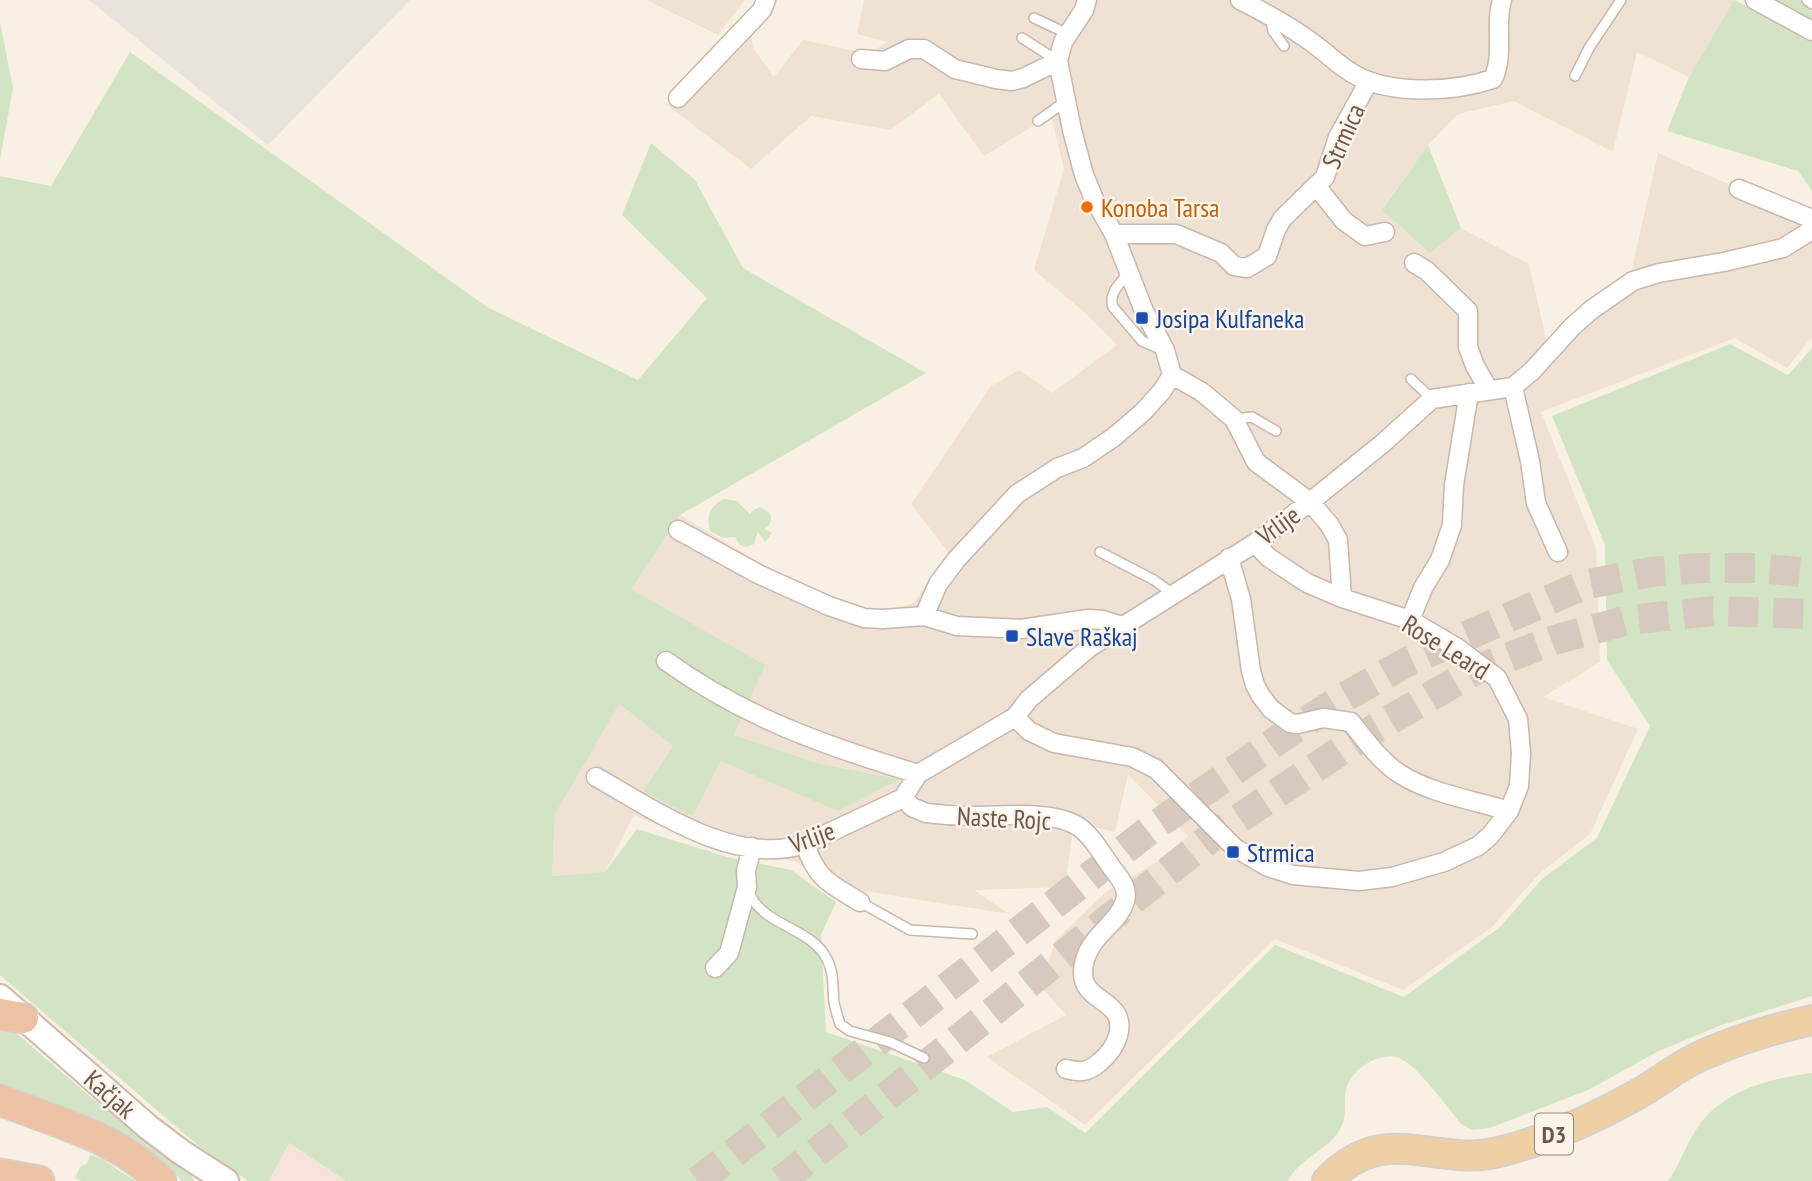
<svg xmlns="http://www.w3.org/2000/svg" width="1812" height="1181" viewBox="0 0 1812 1181" font-family="'PT Sans Narrow',sans-serif">
	<style>
		.residential { fill: #efe1d3 }
		.commercial { fill: #f8e1d9 }
		.industrial { fill: #e9e3de }
		.green { fill: #d3e4c4 }
		.lines { fill: none; stroke-linecap: round; stroke-linejoin: round }
		.trunk-tunnel { stroke: #d6cabe; stroke-width: 30; stroke-dasharray: 30 15; stroke-linecap: butt }
		.service-casing { stroke: #c8b7ac; stroke-width: 12 }
		.minor-casing { stroke: #c8b7ac; stroke-width: 21 }
		.secondary-casing { stroke: #cdb9ad; stroke-width: 28 }
		.primary-casing { stroke: #d6d0cd; stroke-width: 32 }
		.trunk-casing { stroke: #d6d0cd; stroke-width: 33 }
		.service { stroke: #fff; stroke-width: 9 }
		.minor { stroke: #fff; stroke-width: 18 }
		.secondary { stroke: #fff; stroke-width: 24 }
		.primary { stroke: #efd0a4; stroke-width: 28 }
		.trunk { stroke: #edc1a3; stroke-width: 30 }
		.food-dot { fill: #e8710a; stroke: #fcf4e9; stroke-width: 2.5 }
		.transit-dot { fill: #1a4fb4; stroke: #fcf4e9; stroke-width: 2.5 }
		.labels { text-anchor: middle; dominant-baseline: central; stroke-width: 5; stroke-linejoin: round; paint-order: stroke }
		.shield { fill: #fcf4e9; stroke: #99867c; stroke-width: 2 }
		.shield-label { font-size: 24px; font-weight: bold; fill: #6e574d }
		.street-label { font-size: 26px; fill: #6e574d; stroke: #fcf4e9 }
		.food-label { font-size: 26px; fill: #c56008; stroke: #fcf4e9; text-anchor: start }
		.transit-label { font-size: 26px; fill: #164399; stroke: #fcf4e9; text-anchor: start }
	</style>
	<rect width="100%" height="100%" fill="#f9f0e4"/>
	<!-- residential -->
	<path class="residential" d="M647,0H745L718,35Z
		M864,0H1734L1689,77L1637,52L1613,152L1514,101L1458,114L1428,145L1382,209L1431,251L1461,228L1529,264L1547,343L1632,269L1658,153L1805,218L1812,217V337L1787,368L1735,338L1541,412L1596,548L1600,662L1543,697L1638,729L1590,834L1539,874L1492,927L1403,990L1275,939L1085,1125L987,1057L1066,1015L1041,987L1055,941L1106,892L1160,860L1188,836L1128,774L1115,832L1074,822L1065,887L974,890L1009,914L859,890H828L797,862L702,844L634,815L605,872L552,876L555,814L615,701L673,746L693,816L721,761L899,779L820,764L734,735L764,665L630,589L680,515L816,596L874,614L914,603L948,552L911,504L991,386L1019,370L1052,393L1117,345L1082,310L1034,270L1064,169L1051,115L984,156L939,94L890,130L811,116L751,169L667,105L748,13L753,48L774,77L803,40L869,54L887,42L857,34Z"/>
	<!-- commercial -->
	<path class="commercial" d="M289,1143L346,1181H269Z"/>
	<!-- industrial -->
	<path class="industrial" d="M89,0H410L268,145Z"/>
	<!-- green -->
	<path class="green" d="M1734,0L1812,39V191L1798,171L1667,131L1689,77Z
		M1764,0H1800L1812,12V25Z
		M0,22L13,88L0,160Z
		M130,52L487,307L638,380L707,298L622,215L651,143L695,180L743,268L926,373L680,515L631,589L765,665L734,735L820,764L900,779L838,811L721,761L693,816L643,792L673,746L619,704L555,814L552,876L605,872L637,829L727,857L791,870L836,902L821,935L826,1032L965,1080L1013,1112L1047,1107L1085,1133L1275,945L1404,997L1500,927L1543,878L1597,838L1650,726L1607,660L1605,545L1552,416L1730,344L1788,375L1812,348V996L1719,1026L1659,1051L1588,1090L1490,1128L1472,1130L1461,1124C1449,1109 1415,1063 1399,1058C1389,1054 1377,1058 1368,1063C1360,1067 1350,1077 1347,1086C1343,1098 1347,1112 1343,1123C1333,1150 1300,1156 1288,1181H346L289,1143L269,1181H248L196,1144L0,975V176L51,186Z
		M1428,145L1461,228L1430,253L1382,210Z
		M724,499L737,501L750,514L753,510L760,507L770,513C772,521 771,524 764,529L772,533L765,542L758,532L754,544L747,547L740,545L735,537L723,538L710,531C706,516 710,505 724,499Z
		M0,1026L15,1032L93,1099L192,1172L193,1181H182C151,1146 112,1128 70,1109L65,1111L0,1089Z
		M1812,1073V1181H1668C1679,1166 1684,1149 1694,1133C1719,1091 1767,1079 1812,1073Z
		M90,1155L102,1159L135,1181H81L75,1178L80,1167L87,1163Z"/>
	<g class="lines">
		<!-- trunk-tunnel -->
		<path class="trunk-tunnel" d="M698,1181L1156,825L1288,733L1343,698L1407,662L1583,585L1651,572L1701,568H1758L1812,573
			M781,1181L1210,838L1364,735L1476,670L1554,640L1628,620L1713,611L1812,614"/>
		<!-- service casing -->
		<g class="service-casing">
			<path id="service" d="M1807,0L1812,4
				M1270,17L1273,31L1284,46
				M1034,18L1068,34
				M1022,38L1058,61
				M1575,76L1589,48L1621,0
				M1038,121L1066,101
				M1128,274C1120,283 1108,294 1113,307L1142,341L1163,350
				M1411,379L1432,399
				M1234,419L1252,417L1276,431
				M1100,552L1154,580L1173,594
				M749,892C761,924 806,927 824,954C835,971 832,984 834,1002C835,1009 838,1017 840,1024L850,1031L890,1042L924,1058
				M860,902L910,930L972,934"/>
		</g>
		<!-- minor casing -->
		<g class="minor-casing">
			<path id="minor" d="M1087,0L1084,10L1063,42L1058,61L1072,130L1084,175L1094,199L1114,234L1144,311L1165,350L1172,375
				M1240,0C1266,13 1291,27 1314,44C1329,55 1340,67 1357,76C1394,95 1454,92 1493,79C1505,54 1494,26 1502,0
				M1755,0L1812,31
				M861,59L885,61L909,49H924L955,69L996,79L1012,81L1023,78L1058,61
				M678,98L762,10L766,0
				M1317,187L1344,221L1365,236L1385,232
				M1739,189L1812,219
				M1114,234H1176L1221,253L1234,266L1247,268L1267,256L1276,230L1282,219L1325,177L1338,137L1369,81
				M1414,263L1427,271L1468,311V347L1475,366L1489,390
				M1172,375L1202,392L1234,419L1256,462L1310,502L1329,524L1338,540L1342,598
				M1513,387L1530,461L1536,503L1558,552
				M678,530L758,574L829,606L864,618L883,619L924,616L957,626L1021,629L1088,619L1103,620L1122,626
				M1229,558L1241,599L1251,671L1255,685L1261,696L1271,709L1290,723L1298,724L1323,718L1351,722C1365,740 1381,762 1400,774C1429,793 1476,801 1509,811
				M924,616L938,584L956,560L1017,494L1057,468L1083,458L1114,437L1143,412L1162,391L1172,375
				M1410,620L1423,588L1440,560L1452,525L1454,485L1469,393
				M666,661C745,718 826,746 918,774
				M1015,717L1029,731L1054,743L1132,757L1156,769L1235,848L1268,867L1293,875L1359,881L1392,877L1444,862L1478,846L1490,836L1509,811L1519,786L1521,753L1518,719L1497,678L1456,647L1410,620L1342,598L1307,583L1268,557L1255,543
				M596,777C655,810 734,867 805,844L903,798L918,774L1015,717L1029,699L1090,647L1255,543L1310,502L1382,444L1432,399L1513,387L1532,371L1572,327L1591,310L1633,281L1659,273L1724,262L1783,248L1812,230
				M903,798L912,807L926,813C942,815 958,816 974,816C1002,816 1048,811 1074,824C1090,832 1102,854 1112,868C1119,877 1129,888 1125,901C1118,926 1084,937 1083,972C1082,1004 1128,998 1118,1036C1115,1046 1108,1055 1100,1062C1088,1072 1081,1073 1066,1069
				M805,844C817,880 829,883 860,902
				M715,968L729,953L747,887L746,871L752,847"/>
		</g>
		<!-- secondary casing -->
		<g class="secondary-casing">
			<path id="secondary" d="M0,997L148,1127L181,1152L226,1181"/>
		</g>
		<!-- primary casing -->
		<g class="primary-casing">
			<path id="primary" d="M1327,1181C1387,1118 1435,1170 1503,1151C1549,1139 1595,1118 1636,1095C1660,1082 1680,1064 1705,1054C1739,1039 1776,1028 1812,1020"/>
		</g>
		<!-- trunk casing -->
		<g class="trunk-casing">
			<path id="trunk" d="M0,1014L23,1018
				M0,1100C57,1123 116,1136 161,1181
				M0,1174L39,1181"/>
		</g>
		<!-- service -->
		<use href="#service" class="service"/>
		<!-- minor -->
		<use href="#minor" class="minor"/>
		<!-- secondary -->
		<use href="#secondary" class="secondary"/>
		<!-- primary -->
		<use href="#primary" class="primary"/>
		<!-- trunk -->
		<use href="#trunk" class="trunk"/>
	</g>
	<!-- markers -->
	<circle class="food-dot" cx="1087" cy="207" r="7"/>
	<g class="transit-dot">
		<rect x="1135" y="311" width="14" height="14" rx="3.5"/>
		<rect x="1005" y="629" width="14" height="14" rx="3.5"/>
		<rect x="1226" y="845" width="14" height="14" rx="3.5"/>
	</g>
	<g class="labels">
		<!-- shield labels -->
		<rect class="shield" x="1535" y="1113.5" width="38" height="41" rx="5"/>
		<g class="shield-label">
			<text x="1554" y="1134">D3</text>
		</g>
		<!-- street labels -->
		<g class="street-label">
			<text transform="translate(1343 136) rotate(-66)">Strmica</text>
			<text transform="translate(1278 525) rotate(-36)">Vrlije</text>
			<text transform="translate(1446 647) rotate(32)">Rose Leard</text>
			<text transform="translate(1004 818) rotate(3)">Naste Rojc</text>
			<text transform="translate(812 837) rotate(-20)">Vrlije</text>
			<text transform="translate(110 1094) rotate(41)">Kačjak</text>
		</g>
		<!-- food labels -->
		<g class="food-label">
			<text x="1101" y="207">Konoba Tarsa</text>
		</g>
		<!-- transit labels -->
		<g class="transit-label">
			<text x="1156" y="318">Josipa Kulfaneka</text>
			<text x="1026" y="636">Slave Raškaj</text>
			<text x="1247" y="852">Strmica</text>
		</g>
	</g>
</svg>
